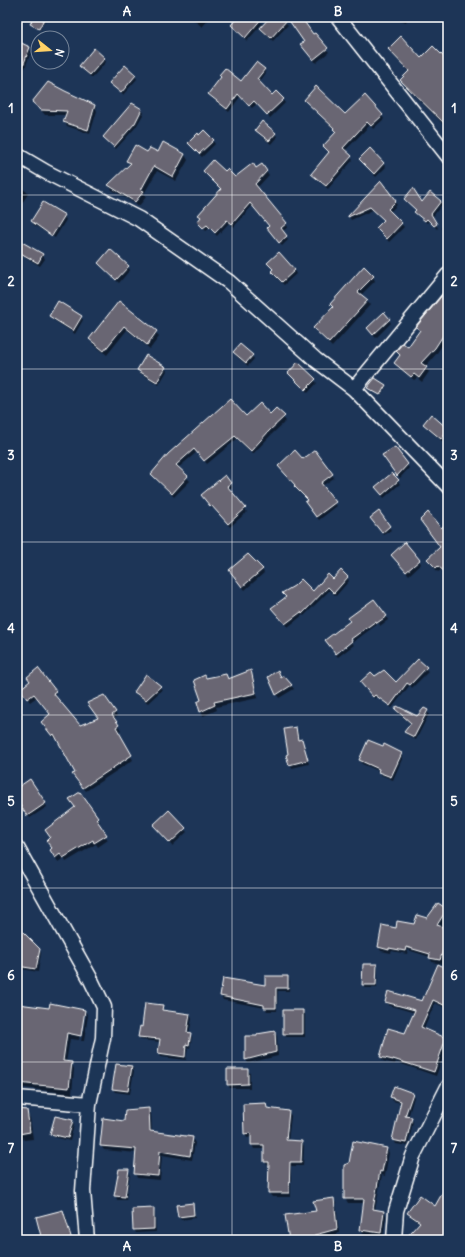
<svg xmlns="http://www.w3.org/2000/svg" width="465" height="1257" viewBox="0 0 465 1257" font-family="Delius,sans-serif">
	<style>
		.shadow { fill: #0007 }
		.building { fill: #696673; stroke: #fff }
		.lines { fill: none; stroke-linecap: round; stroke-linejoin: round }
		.minor-casing { stroke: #fff; stroke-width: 17 }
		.minor { stroke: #1d3557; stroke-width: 14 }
		.grid { fill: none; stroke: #fff; stroke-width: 1; stroke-opacity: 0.55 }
		.neatline { fill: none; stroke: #fff; stroke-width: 1.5 }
		.grid-label { font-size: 13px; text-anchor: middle; font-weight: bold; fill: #fff }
	</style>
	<rect width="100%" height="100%" fill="#1d3557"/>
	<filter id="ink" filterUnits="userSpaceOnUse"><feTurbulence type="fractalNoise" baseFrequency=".025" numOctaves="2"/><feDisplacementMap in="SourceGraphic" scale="8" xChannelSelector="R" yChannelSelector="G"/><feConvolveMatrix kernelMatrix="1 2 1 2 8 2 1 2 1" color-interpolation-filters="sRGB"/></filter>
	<g filter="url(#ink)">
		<!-- shadow -->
		<path class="shadow" d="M35,17H41L45,20L40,30L32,25Z
			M191,17H211L202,27Z
			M239,17H256L262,24L247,41L232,25Z
			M271,17H281L288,25L273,41L263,32L261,29Z
			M287,17H300L313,35L329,52L316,63L304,48L305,42Z
			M395,17H408L406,23L396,19Z
			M17,42L29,48L31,52L25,68L18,64L17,66Z
			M389,49L421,59L448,62V129L405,86L401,80L409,72L393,55Z
			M104,58L106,62L92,78L82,69L80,66Z
			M264,69L266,73L259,83L272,96L283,100L285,103L270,118L257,104L252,108L240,97L229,112L211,97L209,94L242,83Z
			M135,76L137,79L123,95L112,86L110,83Z
			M305,100L345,115L382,116L384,119L373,129L370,125L345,151L353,160L328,189L314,177L312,174L329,153L324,147L336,133L334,129L307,103Z
			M34,102L95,106L97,111L90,134L67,126L64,122L67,115H45Z
			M132,105L142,110L144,113L136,127L116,149L106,140L104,137Z
			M257,130L275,133L277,137L271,144L259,134Z
			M213,141L215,144L202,157L191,146Z
			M164,143L185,155L188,160L176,181L157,171L144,194L146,197L139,206L112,190L109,185L130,166L128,161L148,154L158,153Z
			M370,150L386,167L376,177L362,162Z
			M262,165L269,175L257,188L286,224L288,227L282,232L288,240L282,246L270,231V227L252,206L234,227L229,223L217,236L210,228L206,231L198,222L201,219L199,215L222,190L204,171L225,172L235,178Z
			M381,183L397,205L390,212L404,227L389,242L378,228L385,221L373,210L351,220L349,216Z
			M17,186L26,191L28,194L17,211Z
			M405,199L422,203L441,201L442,204L432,218L438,228L437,229L429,221L427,223L418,215L417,211Z
			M64,216L66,220L55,238L34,225L32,221Z
			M448,221V236L441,228Z
			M23,244L43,255L45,259L40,266L20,254L18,251Z
			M99,263L128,267L130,270L119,283L101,266Z
			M268,263L294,270L296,274L284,285L274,275L272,271L274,270Z
			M373,276L375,281L361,295L370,305L332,347L317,332L314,328Z
			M448,291V336L437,353L425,367L429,372L422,382L417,378L414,380L398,367L395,363L400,357L397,352L408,348L420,333L417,327Z
			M119,302L156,332L159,337L150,349L127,330L107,355L93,344L90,339Z
			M384,314L391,323L376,338L370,332Z
			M50,316L81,317L83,320L75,334L52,319Z
			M234,352L252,356L254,359L248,366L236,356Z
			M298,363L317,383L308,393L289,373Z
			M165,368L167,371L159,385L140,373L138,370Z
			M385,386L386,387L381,395L369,389Z
			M276,409L286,421L271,435L253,454L237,439L207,464L197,452L178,468L190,481L174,497L154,477L152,474L246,418L270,415Z
			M424,424L448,430V436L443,442L426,427Z
			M385,459L407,465L409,468L400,478Z
			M303,460L332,474L334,478L322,486L337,506L319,520L308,506L309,501L297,490L295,486L279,466Z
			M392,474L400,484L384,498L379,491Z
			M230,483L232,487L229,489L247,512L230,527L214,508L213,509L204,499Z
			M373,522L389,527L391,530L384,535Z
			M448,524V576L441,570L438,572L428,560L441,548L440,530Z
			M394,558L419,560L421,564L409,575Z
			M262,569L264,573L245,590L232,574Z
			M347,577L349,581L336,596L330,590L304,616L303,615L288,627L274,611L286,598L283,593H313L333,580Z
			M386,616L388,620L380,626L379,623L352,643L354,645L338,657L336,655L353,641V639L335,653L328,644Z
			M426,668L428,672L412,688L410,685L392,708L377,697L375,699L364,686L375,677L396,684Z
			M251,672L253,676L258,698L216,707L217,710L203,716L201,711L206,679L226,675L229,679Z
			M147,675L160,687L162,690L148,703L137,695L135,692Z
			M284,677L294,689L279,698L269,678L281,679Z
			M448,677V685L445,680Z
			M28,678L55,691L57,695L55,697L80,727L115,712L117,716L114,719L121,730L117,732L133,760L86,791L76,779V773L57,738L55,739L42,722L51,715L37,697L30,702L23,693L30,682Z
			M396,709L417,718L427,711L429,714L416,740L407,735L405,732L411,724L398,713Z
			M296,729L298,732L299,741L303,744L309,764L292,768L288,755Z
			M401,754L403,757L393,780L381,775L379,771L362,764L360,760Z
			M17,789L45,803L47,807L30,818L17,799Z
			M79,793L98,818L100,822L98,824L108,840L98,847L96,844L66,862L64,858L58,862L54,855L52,849L50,846L75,808Z
			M169,812L187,832L172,846L157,829Z
			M438,904L448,912V916L440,928L448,930V947L442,964L432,962L430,957L408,950L407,954L392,951L391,953L381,951L379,947L397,929L415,926L427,919Z
			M17,932L39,949L41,953L38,972L17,968Z
			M376,965L378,968L377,988H365L363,984Z
			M448,970V1009L435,1003L424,1029L445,1039L448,1043L436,1076L396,1062L395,1064L383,1061L381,1057L406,1034L415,1013L388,1005L386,1001L423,1002Z
			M288,977L290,981L289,991H278L277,1011H267L265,1008L223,1000L221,996L224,979L266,986Z
			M19,1005L85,1011L88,1016L84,1041H81L86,1014H84L79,1040L70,1039L66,1063H71L74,1069L72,1094L17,1087V1017Z
			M162,1006L164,1011L190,1015L192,1019L189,1034L192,1037L190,1048L188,1047L186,1060L161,1057L159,1053L161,1042L141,1040L139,1037L143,1028Z
			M303,1011L305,1014V1037H286L284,1034Z
			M275,1032L277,1036L278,1056L248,1063L246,1060V1037H258Z
			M132,1067L134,1071L130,1094L115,1092L113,1089Z
			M248,1070L250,1073V1088H230L228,1085Z
			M412,1093L414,1097L408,1118H411L413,1122L408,1146L396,1144L394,1140L401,1103L393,1101L391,1097Z
			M266,1104L268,1109L289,1112L291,1116L288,1141L302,1142L304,1146L303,1166H291V1197H272L269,1193L270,1166H268L265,1162V1149H254L252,1145V1137L247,1138L245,1134L244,1105Z
			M149,1109L151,1113L152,1132L192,1138L195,1143L192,1160L162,1155L160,1180L137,1178L135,1173L137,1153L104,1150L101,1146L125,1122Z
			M26,1111L30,1118L33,1139L24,1140L21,1135H17V1115Z
			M72,1121L74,1125L70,1141L54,1137L52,1134Z
			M387,1149L389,1153L385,1176L382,1175L375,1210L384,1211L386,1216L383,1237L363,1234L361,1229L365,1203H348L345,1198Z
			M17,1158L19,1161V1187H17Z
			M120,1170H128L130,1174L126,1200H117L116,1196Z
			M448,1187V1240H405L420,1223L411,1217L409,1213L436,1207Z
			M333,1199L336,1203L339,1233L319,1239V1240H290L317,1211Z
			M192,1204L194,1208L195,1218L181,1220L179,1217Z
			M153,1209L155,1213L156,1232L136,1233L134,1229Z
			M63,1211L66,1216L72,1240H43Z"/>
		<!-- building -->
		<path class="building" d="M34,17H45L39,29L30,24Z
			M238,17H263L245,38L231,25Z
			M270,17H301L313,34L315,33L328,48L313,60L300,44L304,42L288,19L271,38L260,28Z
			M401,36L421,58L433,46L448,61V127L400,80L409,71L388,49Z
			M17,41L30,47L18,79H17Z
			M94,48L105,58L90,75L79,66Z
			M256,62L265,69L257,79L272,95L276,91L284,99L267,115L254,101L249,106L238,94L227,109L208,94L221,77L219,75L225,68L241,81Z
			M125,65L136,75L121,93L109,83Z
			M48,82L65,91L95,105L88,130L63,122L67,111L41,110L32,102Z
			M316,86L345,114L365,95L383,115L371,126L367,122L343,148L352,156L326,186L311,174L329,152L323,146L336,132L333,129L334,128L304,100Z
			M132,103L142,109L135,123L114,147L103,137Z
			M262,121L276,133L269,141L255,130Z
			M204,130L214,140L199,154L188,143L198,133L199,135Z
			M163,142L185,154L173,177L154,166L141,190L144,191L135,202L108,185L131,163L126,161L135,145L147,152L150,148L158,152Z
			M370,148L384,163L374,174L359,159Z
			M213,160L225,171L227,169L235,177L253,163L256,168L262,164L267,171L255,184L287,223L281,228L287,236L279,243L267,228L269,226L250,203L232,224L227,220L215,233L207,225L203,228L197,222L201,217L198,215L221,189L203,171Z
			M381,181L396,201L388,209L402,223L387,239L376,228L384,220L370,207L348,217V216Z
			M413,188L422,202L430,192L441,201L431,214L437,224L434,226L427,219L425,221L414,212L416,210L404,199Z
			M43,202L65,215L52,236L31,221Z
			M22,242L43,254L38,263L17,251Z
			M110,249L129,266L116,280L98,263Z
			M279,252L295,270L282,282L271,271L273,269L267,263Z
			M364,266L374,276L358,292L368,300L329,343L313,328L333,307L330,304Z
			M448,288V328L435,348L421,363L427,367L419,378L414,374L411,377L394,363L400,355L396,351L403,343L408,347L420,330L416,327Z
			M58,301L82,316L73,331L49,316Z
			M119,301L157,331L147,345L124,326L104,351L89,339Z
			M384,312L390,319L373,335L367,328Z
			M240,344L253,355L246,363L233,352Z
			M146,355L166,367L157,382L137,370Z
			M298,362L316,379L305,390L288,373Z
			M375,378L386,385L380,395L367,388Z
			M230,399L246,416L260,403L270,414L276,408L285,416L269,431L251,451L235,436L204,461L194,449L176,465L188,476L172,494L151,474L168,454Z
			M431,414L448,429V431L441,439L423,424Z
			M395,447L408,464L397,476L382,455Z
			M295,450L303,459L315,450L333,474L321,483L336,502L316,517L305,502L308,500L294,486L295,485L278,466Z
			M392,473L399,480L382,495L375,487Z
			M225,475L231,483L227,486L246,508L228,524L211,505L210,506L201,495Z
			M379,511L390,526L382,533L370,518Z
			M428,512L441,528L448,522V575L438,566L436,568L427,559L440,547L420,520Z
			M405,542L420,560L406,572L391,555Z
			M248,554L263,569L242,587L229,570Z
			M341,570L348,577L334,593L328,587L302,614L301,612L285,624L271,608L286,597L282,593L294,586L301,579L313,591L328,574L333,579Z
			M374,599L387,616L377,623L376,621L351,639L352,641L336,654L325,640L350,621L348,618Z
			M418,659L427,667L410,685L407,683L390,706L375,695L373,697L360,682L371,672L375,676L384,670L396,682Z
			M38,668L56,691L53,693L80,725L98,718L87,703L104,695L116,712L112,715L119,725L116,727L132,755L83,788L72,774L75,773L54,734L52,736L41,722L50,714L34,694L27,699L20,689L30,681L27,677Z
			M251,670L256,693L214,702L215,705L200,712L197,702L201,700L194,680L205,675L206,678L226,674L228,679Z
			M278,670L281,678L284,676L292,685L276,695L268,677Z
			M146,674L161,686L146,700L134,692Z
			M397,706L417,716L424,708L428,710L414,737L404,732L411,723L395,709Z
			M296,727L298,740L302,739L308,760L289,765L286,755L288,754L284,729Z
			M368,740L383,746L384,744L402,753L391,777L378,772L379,769L359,760Z
			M30,779L46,803L27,816L17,800V788Z
			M80,792L98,817L96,819L107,835L94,843L93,840L63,858L60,854L55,858L50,850L52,848L46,841L50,837L45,830L75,807L69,799Z
			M169,810L186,828L170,843L153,825Z
			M438,903L447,909L437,925L448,929V935L440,960L429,958L430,954L406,947L405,951L389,948V950L378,947L382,925L396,928L397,921L414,924L417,915L427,918Z
			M17,926L40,949L36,969L17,966Z
			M363,964H377L376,985H362Z
			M438,964L448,969V1007L433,1000L421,1027L446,1038L434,1072L393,1059V1060L380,1057L388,1028L405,1033L415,1010L385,1002L388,991L422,1001Z
			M265,976H288V988H276V1008H264V1005L220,996L223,978L265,985Z
			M50,1003L85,1010L81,1036L67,1033L63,1061L72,1062L69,1088L17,1083L18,1004L49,1008Z
			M145,1003L163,1005L162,1010L190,1014L187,1032L191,1033L189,1045L186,1044L185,1057L158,1053L160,1039L138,1037L140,1026L142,1027Z
			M283,1010H303V1034H283Z
			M275,1031L276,1052L245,1060V1036H257V1034Z
			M116,1064L132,1066L128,1091L112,1089Z
			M227,1069H248V1084L227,1085Z
			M394,1086L413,1093L405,1116L412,1117L406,1143L392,1140L401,1101L390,1097Z
			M266,1103L267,1108L289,1111L286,1140L302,1141L301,1162H290L289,1193H268L269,1162H264V1145H251V1133L244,1134L243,1104Z
			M149,1108L150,1131L193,1137L190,1156L160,1151L158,1176L134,1174L136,1149L100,1146L103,1118L124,1121L125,1110Z
			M17,1109L27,1110L30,1132L19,1134Z
			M55,1116L73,1120L68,1138L50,1134Z
			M353,1141L387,1148L382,1172L380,1171L373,1209L384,1211L381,1233L360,1230L364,1199H344V1165L349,1163Z
			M119,1169H129L125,1197L114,1196Z
			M448,1183V1240H404L420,1222L407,1213L420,1195L435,1206Z
			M334,1198L337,1229L315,1235L316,1240H289L285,1215L316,1211L313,1201Z
			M193,1203L194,1215L178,1217L176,1205Z
			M154,1208V1229L133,1230L132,1209Z
			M63,1210L72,1240H42L36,1217Z"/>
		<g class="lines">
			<!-- minor casing -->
			<g class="minor-casing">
				<path id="minor" d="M338,17L448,156
					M17,155L46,172L139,219L229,282L316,360L354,389L448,486
					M354,389L448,275
					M17,848L90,978L104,1007L103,1038L89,1104L83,1191L87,1240
					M17,1098L89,1104
					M394,1240L396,1211L413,1156L448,1087"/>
			</g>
			<!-- minor -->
			<use href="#minor" class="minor"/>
		</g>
	</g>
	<!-- grid -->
	<path class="grid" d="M232,17V1240M17,195H448M17,369H448M17,542H448M17,715H448M17,888H448M17,1062H448"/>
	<!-- margin -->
	<rect width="465" height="1257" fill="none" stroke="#1d3557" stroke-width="44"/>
	<!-- north arrow -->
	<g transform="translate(50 50) rotate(107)"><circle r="19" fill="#1d3557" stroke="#77869a"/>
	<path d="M0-3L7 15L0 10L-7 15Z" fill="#ffd166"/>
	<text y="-6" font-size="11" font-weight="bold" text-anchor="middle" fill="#ffffff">N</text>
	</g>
	<rect x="22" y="22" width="421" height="1213" class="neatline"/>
	<g class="grid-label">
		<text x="127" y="16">A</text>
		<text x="338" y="16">B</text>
		<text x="11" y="113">1</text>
		<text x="454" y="113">1</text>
		<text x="11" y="286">2</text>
		<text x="454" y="286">2</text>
		<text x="11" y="460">3</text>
		<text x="454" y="460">3</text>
		<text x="11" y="633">4</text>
		<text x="454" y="633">4</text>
		<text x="11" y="806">5</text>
		<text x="454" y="806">5</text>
		<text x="11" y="980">6</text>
		<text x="454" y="980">6</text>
		<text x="11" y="1153">7</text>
		<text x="454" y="1153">7</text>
		<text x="127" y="1251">A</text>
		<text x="338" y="1251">B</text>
	</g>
</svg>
